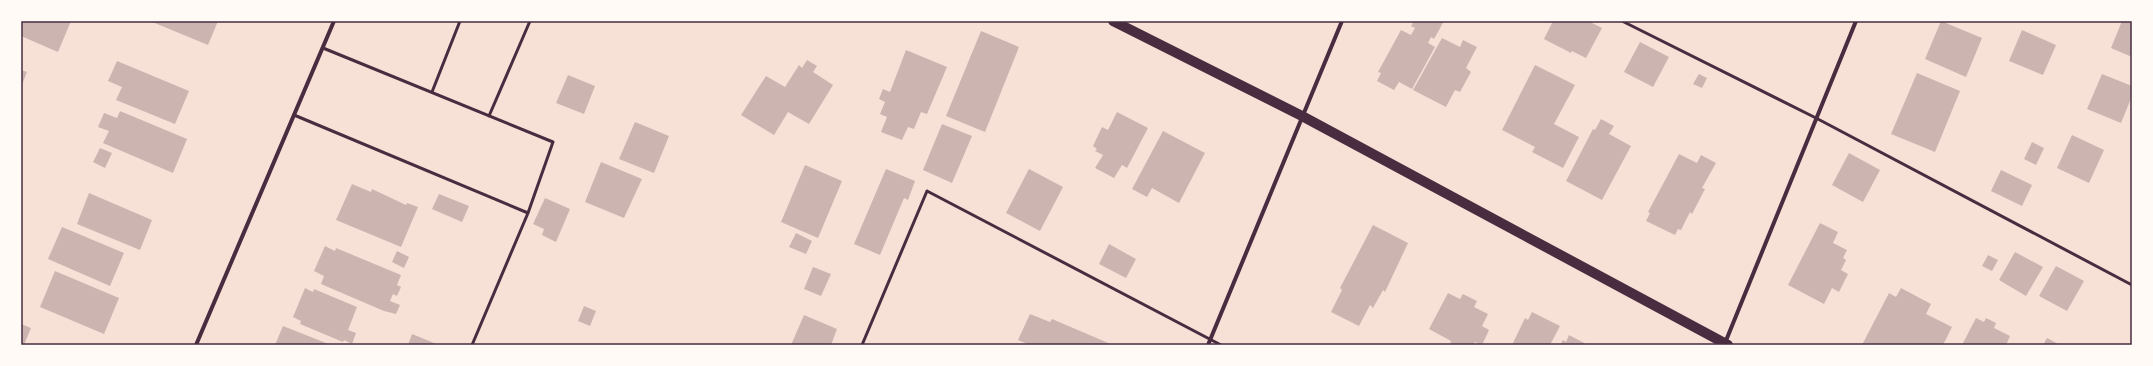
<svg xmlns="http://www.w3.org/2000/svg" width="2153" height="366" viewBox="0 0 2153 366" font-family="Arial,sans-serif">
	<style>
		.building { fill: #ccb4b1 }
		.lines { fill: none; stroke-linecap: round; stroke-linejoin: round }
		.service { stroke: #4a2c40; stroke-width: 3 }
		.minor { stroke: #4a2c40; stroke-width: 4 }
		.primary { stroke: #4a2c40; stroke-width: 10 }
		.neatline { fill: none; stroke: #4a2c40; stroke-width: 1.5 }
	</style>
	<rect width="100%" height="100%" fill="#f7e1d7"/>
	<!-- building -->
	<path class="building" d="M21,21H71L58,52L21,36Z
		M150,21H218L208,45Z
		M1414,21H1444L1434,39L1431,37L1428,43L1435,47L1412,89L1399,82L1394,90L1377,81L1381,73L1378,72L1401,30L1411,35L1415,28L1411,26Z
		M1553,21H1588L1602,28L1586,58L1572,51L1571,53L1544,39Z
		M1941,21L1982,38L1966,77L1925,59Z
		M2122,21H2132V57L2111,48Z
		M2022,30L2056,45L2043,75L2009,61Z
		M981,31L1019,47L985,132L946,116Z
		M1442,38L1460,47L1463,40L1477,47L1466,68L1471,72L1460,92L1455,90L1446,107L1413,90Z
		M1640,42L1669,57L1653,87L1624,72Z
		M906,50L947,67L927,114L921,112L914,129L908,127L902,140L881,132L887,117L880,114L885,102L879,99L883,89L890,92Z
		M807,60L817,66L813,72L833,85L809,124L788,112L774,135L741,115L766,76L785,87L799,65L802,68Z
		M117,61L189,91L175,124L116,100L122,87L108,81Z
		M1535,65L1575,85L1554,124L1579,137L1563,168L1532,152L1535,147L1502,130Z
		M21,70L27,72L21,87Z
		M1917,73L1960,91L1935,152L1891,134Z
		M1699,74L1707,78L1702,88L1693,84Z
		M2102,74L2132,86V96L2121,123L2087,109Z
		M568,75L595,86L584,114L556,103Z
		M120,111L187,139L173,173L103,143L109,131L98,127L104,113L117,118Z
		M1117,112L1148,128L1127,168L1122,165L1114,178L1095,168L1103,155L1095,151L1097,149L1093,146L1102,127L1108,130Z
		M1601,119L1614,126L1609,134L1631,146L1602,200L1566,181L1593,129L1595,130Z
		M635,122L669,136L654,173L619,159Z
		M942,124L972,136L952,183L923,170Z
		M1163,131L1205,153L1179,203L1152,188L1147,197L1132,189Z
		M2072,135L2104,150L2089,183L2057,168Z
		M2032,142L2044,148L2036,165L2024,159Z
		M100,148L112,153L105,168L93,162Z
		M1849,153L1880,170L1863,202L1832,185Z
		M1679,154L1697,163L1701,155L1716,163L1702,188L1705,189L1692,214L1690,212L1681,230L1678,229L1675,235L1646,221L1650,213L1648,212Z
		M601,162L642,179L624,218L585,202Z
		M805,165L842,181L818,238L781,222Z
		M886,169L915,181L908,200L904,198L880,255L854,244Z
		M1029,169L1063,187L1040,231L1006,213Z
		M2001,170L2032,185L2022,206L1991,191Z
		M352,184L371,192L372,189L406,205L407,203L418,207L401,247L336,220Z
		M89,193L152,220L140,250L77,224Z
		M439,194L469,206L462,222L432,209Z
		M545,198L570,209L556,242L542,235L544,229L533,224Z
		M1820,223L1838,232L1833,243L1847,250L1843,258L1846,260L1841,270L1848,274L1839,292L1832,288L1824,304L1788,285Z
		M1373,225L1408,243L1385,292L1383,290L1373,308L1370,305L1359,326L1331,312L1342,290L1340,288Z
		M62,227L124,253L110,286L48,259Z
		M796,233L812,241L806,254L789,247Z
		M1109,244L1136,259L1126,278L1099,264Z
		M325,246L335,251L336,248L401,275L397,285L401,287L397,296L393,294L390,301L400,305L396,314L384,311L321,284L324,276L314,271Z
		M397,251L409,257L404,268L392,262Z
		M2015,252L2043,267L2026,296L1999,280Z
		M1988,255L1998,260L1992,271L1982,266Z
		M2056,266L2084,281L2067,311L2039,296Z
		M813,267L831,274L821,296L804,289Z
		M55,271L119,298L104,334L40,307Z
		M305,288L313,292L314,289L357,307L348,330L356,333L352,344L344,340L343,342L300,324L301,321L293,317Z
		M1901,288L1931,304L1926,314L1952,327L1943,345H1862L1889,293L1896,297Z
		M1448,293L1460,299L1463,294L1477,301L1474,307L1488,314L1482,326L1489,330L1482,345L1475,342L1473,345H1454L1450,343L1451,341L1429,329Z
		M584,306L596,311L590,326L578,321Z
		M1532,312L1560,326L1550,345H1512L1525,318L1528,320Z
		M1030,314L1050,322L1052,319L1113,345H1030L1018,340Z
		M804,315L837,329L831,345H791Z
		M1976,318L1984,322L1986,318L1996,323L1994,328L2010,336L2006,345H1962Z
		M21,324L31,328L24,345H21Z
		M283,326L331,345H275Z
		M412,334L439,345H408Z
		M1569,335L1588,345H1560L1563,340L1566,342Z
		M2047,338L2060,345H2043Z"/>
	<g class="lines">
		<!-- service -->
		<path class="service" d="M1622,21L1816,118L2132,285
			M323,48L553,142L528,213L472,345
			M432,92L460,21
			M294,115L528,213
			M489,116L530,21
			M862,345L927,191L1221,345"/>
		<!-- minor -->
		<path class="minor" d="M1725,343L1856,21
			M196,345L334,21
			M1208,345L1342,21"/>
		<!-- primary -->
		<path class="primary" d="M1113,21L1302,116L1728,345"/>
	</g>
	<!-- border -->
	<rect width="2153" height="366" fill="none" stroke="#fffaf5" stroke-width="44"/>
	<rect x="22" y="22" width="2109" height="322" class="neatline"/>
</svg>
